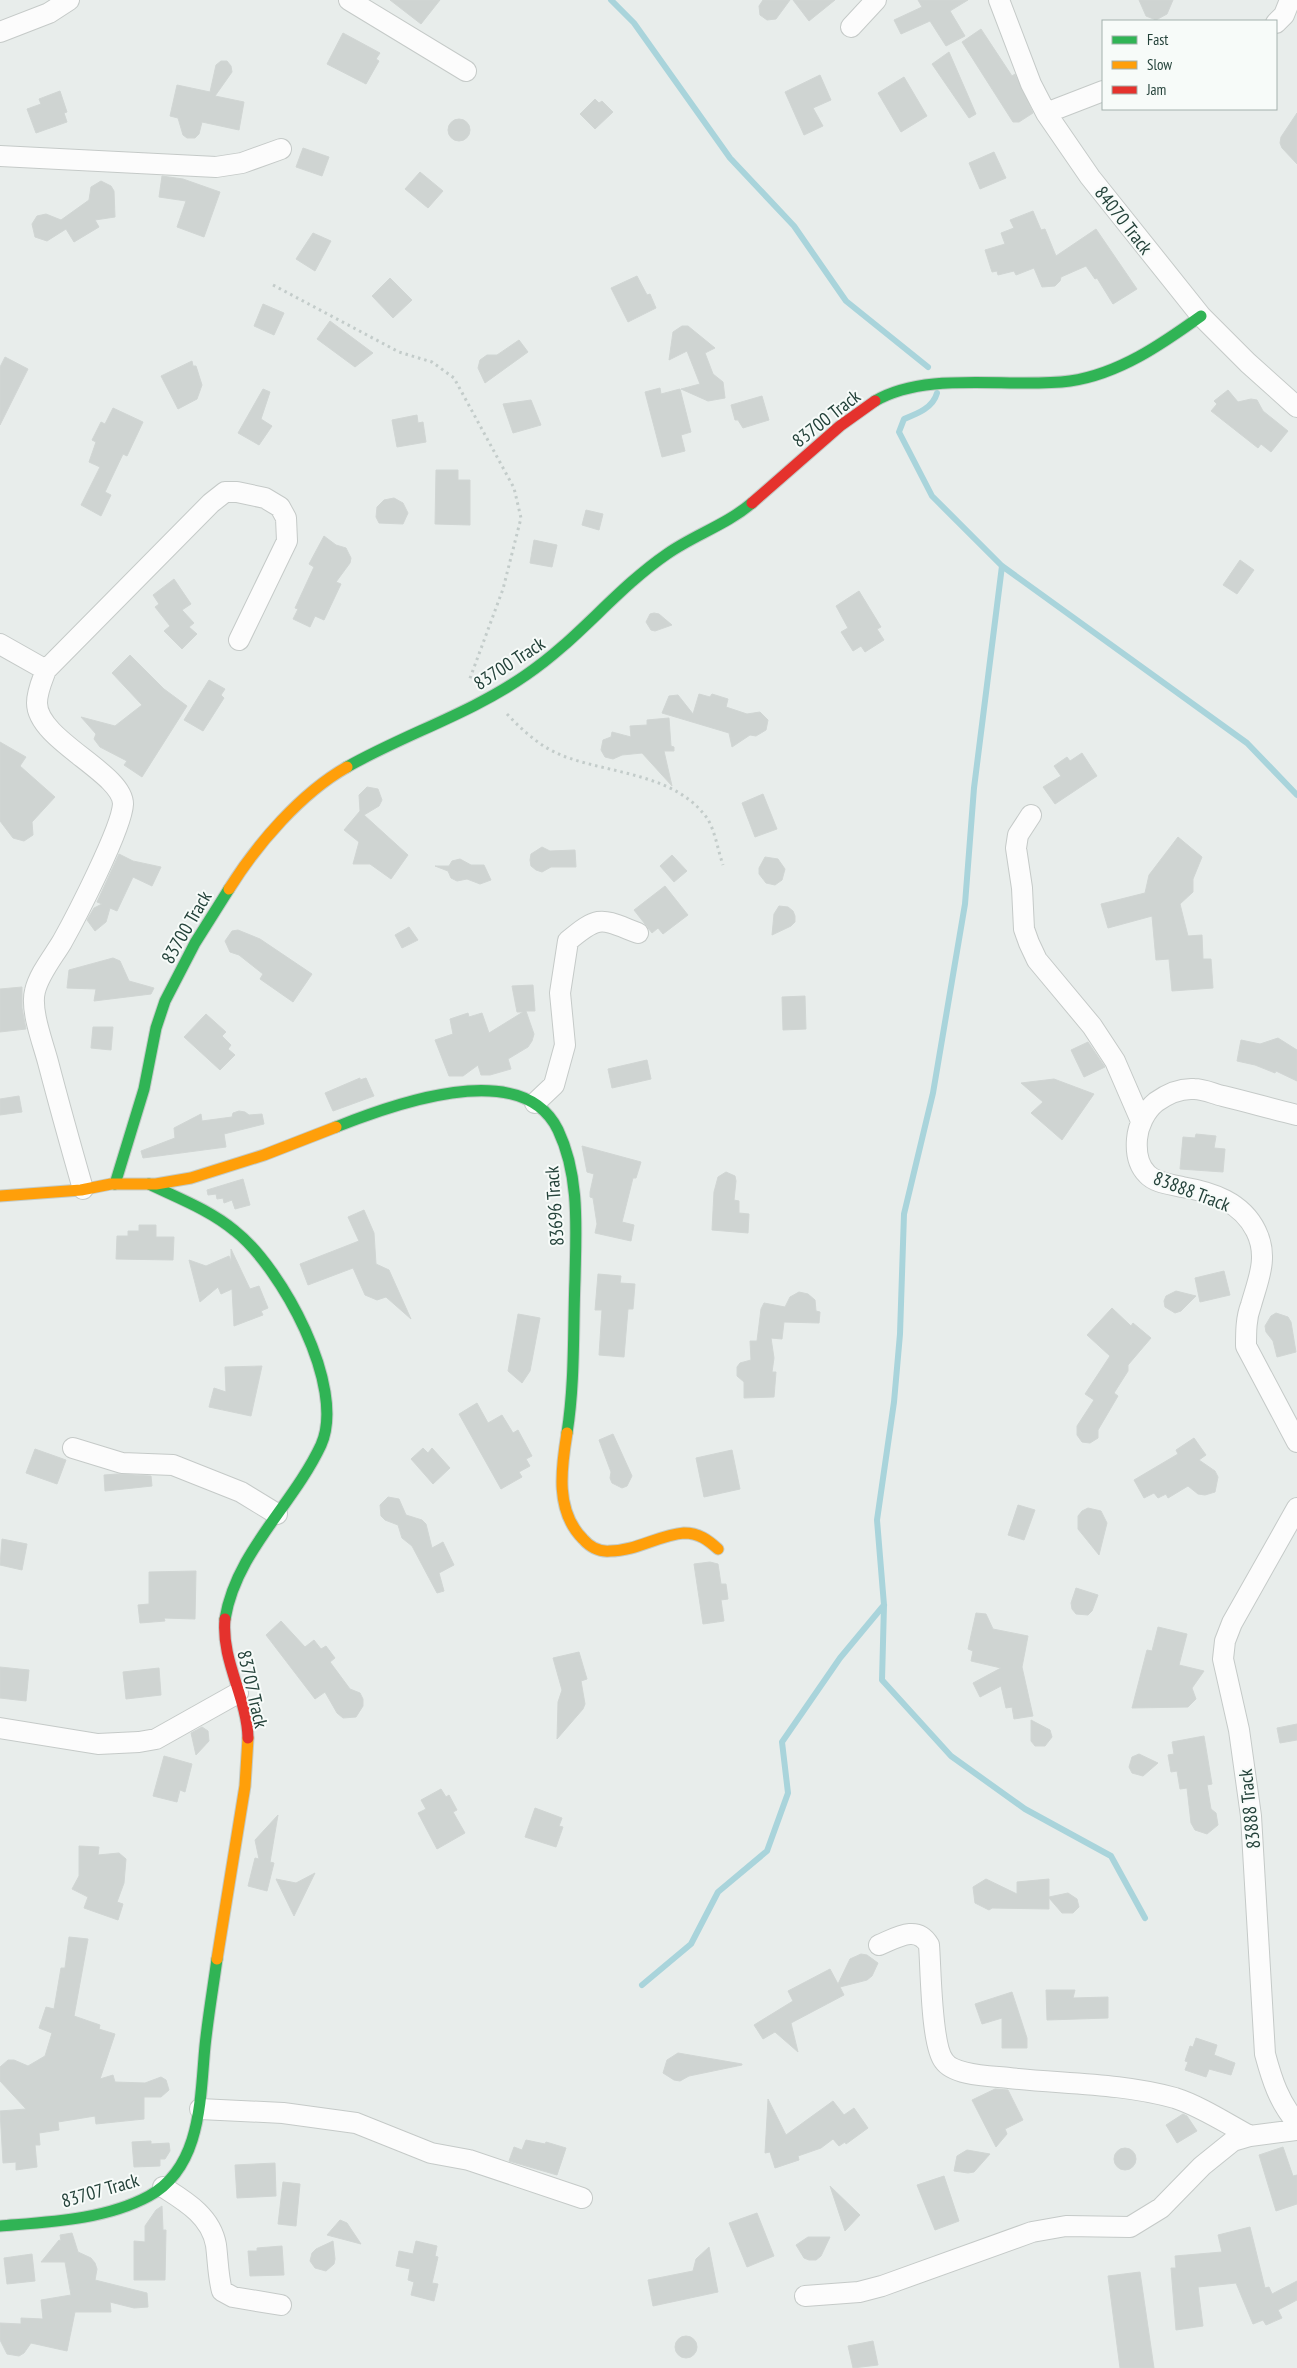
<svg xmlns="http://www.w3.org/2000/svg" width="1297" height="2368" viewBox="0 0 1297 2368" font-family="'PT Sans Narrow',sans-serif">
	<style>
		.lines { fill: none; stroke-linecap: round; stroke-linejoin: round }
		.stream { stroke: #a9d4db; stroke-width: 6 }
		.building { fill: #cfd4d2; stroke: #d1d6d4 }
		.street-casing { stroke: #c5cac8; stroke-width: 22 }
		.fast-casing { stroke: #c3cbc8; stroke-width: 13 }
		.slow-casing { stroke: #c3cbc8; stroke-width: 13 }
		.jam-casing { stroke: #c3cbc8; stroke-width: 13 }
		.path { stroke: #c3ccca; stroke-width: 3; stroke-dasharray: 2.5 4; stroke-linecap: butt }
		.street { stroke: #fcfcfc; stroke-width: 20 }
		.fast { stroke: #30b455; stroke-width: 11 }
		.slow { stroke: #ff9f0a; stroke-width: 11 }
		.jam { stroke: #e5322d; stroke-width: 11 }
		.labels { text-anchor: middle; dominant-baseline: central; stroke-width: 4; stroke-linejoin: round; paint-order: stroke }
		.street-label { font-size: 19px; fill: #24423a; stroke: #f7fbf9 }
	</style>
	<rect width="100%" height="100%" fill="#e8edeb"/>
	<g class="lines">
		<!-- stream -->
		<path class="stream" d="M611,0L634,23L730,158L794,226L846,301L928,367
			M937,393C933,408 917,414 904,419L899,432L932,496L1002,566L1247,743L1297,795
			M1002,566L974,788L965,904L933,1093L904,1214L900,1334L894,1402L877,1520L884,1605L882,1680L951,1756L1025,1809L1111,1856L1145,1918
			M642,1985L691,1944L718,1892L767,1851L788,1793L782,1742L840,1658L884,1605"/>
	</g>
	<!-- building -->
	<path class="building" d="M390,0H440L421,24Z
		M763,0H790L776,19L767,20L760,15L759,6Z
		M793,0H835L809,21Z
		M918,0H968L950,11L965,36L946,46L930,21L901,34L894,20L922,7Z
		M1139,0H1173L1167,14L1156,20L1146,16Z
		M981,29L1012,76L1015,74L1033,113L1019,122H1013L962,42Z
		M343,33L380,53L376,59L379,61L366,84L327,64Z
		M949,52L976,114L969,118L932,64Z
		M221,61H227L231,66L232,72L215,96L244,102L239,130L202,122L199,134L195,138H187L183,135L178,118L170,116L177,85L210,92L216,65Z
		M820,75L831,100L813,108L823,126L804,135L785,92Z
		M904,77L927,116L901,132L878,93Z
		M60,91L67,112L64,113L67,122L36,133L27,109L41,104L39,99Z
		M595,99L599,103L602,101L613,112L595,129L580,114Z
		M1297,113V164L1282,148L1280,143L1281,137Z
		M448 130a11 11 0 1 1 22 0a11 11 0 1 1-22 0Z
		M303,148L329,157L322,176L296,167Z
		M994,152L1006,178L980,189L969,163Z
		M420,172L443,191L428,208L405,189Z
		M162,176L183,179L220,192L204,237L177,227L186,201L159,197Z
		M101,181L111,186L114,191L115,217L95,220L99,227L74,242L66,229L47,241L35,237L32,224L37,216L46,214L61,220L89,200L91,187Z
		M1033,211L1041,230L1045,229L1056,256L1096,229L1137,289L1113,304L1097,278L1095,279L1086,266L1061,277L1060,281L1055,286L1042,287L1034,268L1016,275L1014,271L998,275L997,271L992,272L985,250L1005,244L1001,233L1014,228L1010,220Z
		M313,233L331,241L315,271L296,259Z
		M637,276L647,295L650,294L656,308L628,322L611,288Z
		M390,278L412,300L393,318L372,296Z
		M263,304L284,313L274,335L254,326Z
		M330,321L373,353L355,367L317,339Z
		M682,326H688L715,348L705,353L713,374L723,382L725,398L708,401L681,389L700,384L687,351L669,360L673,332Z
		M519,340L528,352L485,383L478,368L480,360L487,355H497Z
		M5,357L28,369L0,425V367Z
		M192,361L193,366H196L202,385L197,399L178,409L161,376Z
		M660,388L661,394L680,389L691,432L681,435L685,451L662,457L645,392Z
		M263,389L270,392L261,419L272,426L259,445L238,433Z
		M1228,390L1238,402L1251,399L1257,400L1263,411L1288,431L1271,452L1261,444L1258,448L1211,411L1217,404L1214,401Z
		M762,396L769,420L743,428L738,420H735L731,405Z
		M531,400L541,425L513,433L503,404Z
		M113,408L143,422L127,456L123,454L105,492L111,495L101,516L81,505L100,467L89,462L96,442L92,440L101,422L105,424Z
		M417,415L418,423L423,422L426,442L397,447L392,420Z
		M436,470H458V480H470V525L435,524Z
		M394,498L403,503L408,513L403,524L379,523L376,517L377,507L384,500Z
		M586,510L603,514L599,530L582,525Z
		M324,536L336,545L346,548L351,558L350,563L336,582L341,584L324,620L315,616L310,627L293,619L298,609L295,608L314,567L309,564Z
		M534,540L557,545L552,567L530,563Z
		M1240,560L1254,570L1237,594L1223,585Z
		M174,579L191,604L182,610L194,623L189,627L197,634L182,649L164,631L170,626L155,607L159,604L153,595Z
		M859,591L881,627L877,629L884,640L865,652L861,646L853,651L841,632L848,628L836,606Z
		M654,613L659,614L672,625L655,631L651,630L646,622L650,614Z
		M130,655L164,689L187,706L142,777L124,765L127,761L100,747L94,739L96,734L81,717L115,726L142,705L112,673Z
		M209,680L225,689L221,695L224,698L203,731L184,720Z
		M699,694L710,697L712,694L728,699L726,707L747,714L760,712L768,720L766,730L756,736L750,735L732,747L729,733L662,713L669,696L678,695L693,714Z
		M669,718L671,746L674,747V751H664L672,786L642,753L622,755L613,759L605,757L601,750L603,740L611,737L612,732L631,737L630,726L647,725V720Z
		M0,742L26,757L20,766L55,797L32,822L33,835L24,841L13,838L0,821Z
		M1082,753L1097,776L1055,804L1043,787L1061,776L1054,766L1067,757L1070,761Z
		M367,787L378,789L382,800L379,806L364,815L408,855L391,879L370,864H353L359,842L344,830L360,811L359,795Z
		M763,794L777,829L755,837L742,803Z
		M1178,837L1202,857L1193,879V892L1180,904L1188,936L1202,935L1203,959H1211L1213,988L1172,991L1169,959L1156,960L1152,916L1108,928L1101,904L1145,893L1149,875Z
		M542,847L550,851L575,850L576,867H551L542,872L536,870L531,866L530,860L531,854Z
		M119,854L133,861L161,867L152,886L133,877L117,911L110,908L106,922L95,931L87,920L94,908L102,904L97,902Z
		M672,855L687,871L674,882L660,866Z
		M765,857L778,859L785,869L782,880L775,885L766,883L759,874V868Z
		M460,859L471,865H484L491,880L480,884L467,879L457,881L451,878L448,871L435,866H449L452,861Z
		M665,886L688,915L663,934L658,928L652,933L634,910Z
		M779,906L788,907L793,911L795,916V922L791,926L772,935L774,914Z
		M409,927L418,940L402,948L395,935Z
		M238,930L260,939L312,974L293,1002L260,979L263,974L239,955L230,952L225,941L232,931Z
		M113,958L120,961L129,981L154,988L151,994L94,1001L96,989L67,988L69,970Z
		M533,985L535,1011H526L534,1034L532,1041L528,1047L508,1059L511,1069L490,1075H481L478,1065L463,1076H449L435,1040L453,1034L450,1019L468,1013L469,1017L482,1013L489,1033L523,1012H517L512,986Z
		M22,987V1008L26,1029L0,1032V989Z
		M805,996L806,1029L783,1030L782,997Z
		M206,1014L226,1032L222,1036L231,1045L228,1049L235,1055L220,1070L184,1037Z
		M93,1027H113L111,1050L91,1048Z
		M1278,1038L1297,1050V1081L1276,1071L1275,1073L1255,1065L1237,1061L1241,1040L1260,1044Z
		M1088,1042L1105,1067L1084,1077L1071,1050Z
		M647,1060L651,1079L612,1088L608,1069Z
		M360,1078V1080L366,1078L374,1096L333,1111L325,1093Z
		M1054,1079L1094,1094L1062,1140L1031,1113L1043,1102L1021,1083Z
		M19,1096L22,1112L0,1115V1099Z
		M239,1111L245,1112L249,1115L262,1114L264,1124L224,1134L226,1147L143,1158L141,1151L175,1138L174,1128L201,1114L202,1121L232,1117L233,1113Z
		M1196,1134L1216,1136L1214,1148L1225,1149L1223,1172L1180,1169L1183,1137L1195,1138Z
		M582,1146L641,1162L636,1178H633L622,1222L634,1225L631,1241L595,1233L597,1224L593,1198L590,1197V1192L594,1174L587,1172Z
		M726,1172L735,1176L736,1181L734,1200L739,1201V1213L749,1214L748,1233L712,1230L714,1192L718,1177Z
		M243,1179L250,1205L235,1209L232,1200L224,1203L223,1198L217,1199L216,1194L208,1195L207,1190Z
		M364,1210L374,1233L376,1264L389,1270L411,1319L386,1297L377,1300L365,1295L353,1268L308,1285L300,1264L359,1241L348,1217Z
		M139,1225H156V1237H174L173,1260L116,1259L117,1236H128V1231H139Z
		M231,1249L250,1289L259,1286L268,1308L261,1311L263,1315L234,1326L232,1289L221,1294L218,1287L200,1302L189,1260L206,1266L229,1256L231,1261Z
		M1224,1271L1230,1295L1200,1302L1195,1278Z
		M598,1274L621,1276L620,1283L635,1284L633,1309H628L624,1357L599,1355L602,1310H595Z
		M1176,1291L1196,1296L1181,1311L1175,1313L1165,1307L1164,1301L1166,1296Z
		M799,1292L808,1294L815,1300L816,1311L820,1312L819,1323L784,1322L782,1339L771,1338L774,1358L772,1372H776L774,1397L744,1398V1382L737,1376V1367L740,1363L751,1360L750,1341H757L761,1309L764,1303L785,1307L790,1297Z
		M1112,1308L1131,1326L1133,1323L1151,1338L1128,1365V1371L1114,1393L1118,1396L1098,1430V1438L1090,1443L1082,1442L1077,1435V1426L1094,1400L1085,1394L1110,1356L1087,1335Z
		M1276,1313L1288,1317L1291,1322L1296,1352L1277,1357L1273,1341L1266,1332L1265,1326L1271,1316Z
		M518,1314L540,1318L530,1371L522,1383L508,1371Z
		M262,1366L251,1416L209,1407L214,1388L226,1392L225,1367Z
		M477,1403L488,1423L502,1415L513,1433L518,1430L532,1456L526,1459L530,1466L519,1472L522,1477L501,1489L459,1414Z
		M613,1434L632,1476L627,1486L622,1488L612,1483L610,1478L611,1472L599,1440Z
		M1194,1438L1206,1455L1199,1460L1215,1471L1218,1477L1215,1492L1205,1495L1198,1494L1188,1486L1168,1498L1166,1494L1158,1498L1154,1493L1144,1498L1134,1480L1178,1454L1176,1450Z
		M423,1448L428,1453L432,1448L450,1468L433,1484L411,1459Z
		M35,1449L66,1460L57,1484L26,1473Z
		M732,1450L740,1489L704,1497L696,1458Z
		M117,1474L151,1476L152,1486L105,1491L104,1475Z
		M388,1497L399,1499L406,1515L422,1520L426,1524L432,1548L443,1542L454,1565L439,1573L444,1591L437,1593L412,1546L402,1538L398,1525L385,1520L381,1516L380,1505Z
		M1018,1505L1035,1510L1024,1540L1008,1535Z
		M1088,1508L1101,1511L1107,1523L1099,1555L1078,1529V1516L1082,1511Z
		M2,1539L27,1544L22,1570L0,1565Z
		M710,1562L718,1564L721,1584H726L728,1599L721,1600L724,1621L703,1624L694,1564Z
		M196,1571L195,1619L164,1618L165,1621L140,1623L138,1605L149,1604V1572Z
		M1076,1588L1098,1595L1092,1611L1088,1615L1076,1614L1072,1609L1071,1603Z
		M976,1613L986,1614L993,1629L1028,1636L1022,1667L1033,1716L1014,1719L1012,1707L1006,1708L1001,1686L980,1697L973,1683L1001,1668L971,1661L973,1651L968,1649Z
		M281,1621L305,1647L314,1640L321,1649L326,1646L335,1658L330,1662L350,1689L360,1693L363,1699V1706L356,1717L343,1718L337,1713L325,1692L315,1699L266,1635Z
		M1158,1627L1187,1634L1179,1665L1204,1671L1192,1688L1196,1699L1188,1707L1132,1708L1147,1650L1152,1651Z
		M579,1652L587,1679L581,1681L585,1704L583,1709L557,1739L558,1702L562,1690L553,1658Z
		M0,1667L29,1670L26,1701L0,1698Z
		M159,1668L161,1695L126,1699L123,1672Z
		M1031,1720L1050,1730L1052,1737L1045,1746H1035L1031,1741Z
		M1297,1724V1740L1280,1743L1277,1728Z
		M202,1727L208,1731L209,1741L196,1755L191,1733Z
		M1204,1736L1212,1784L1207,1785L1211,1809L1216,1813L1218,1825L1207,1834L1195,1830L1191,1823L1187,1788L1180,1789L1177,1771L1171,1772L1168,1755L1174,1754L1172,1742Z
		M1139,1754L1158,1763L1143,1776L1132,1773L1129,1767L1132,1757Z
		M164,1756L192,1764L185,1792L180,1790L177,1802L153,1796Z
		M441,1789L446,1797L449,1795L457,1810L453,1812L465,1833L437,1849L418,1813L426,1809L421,1800Z
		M535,1808L562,1818L559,1826L563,1827L556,1847L525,1837Z
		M278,1815L270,1862L274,1863L267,1891L248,1886L255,1858L259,1859L255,1840Z
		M79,1846L99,1847L98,1855L119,1853L126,1859L124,1883L117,1902L123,1904L118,1920L84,1908L88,1897L72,1889L79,1876Z
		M315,1873L294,1916L276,1879L296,1883Z
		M986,1879L1017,1894V1882L1049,1879V1897L1068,1893L1077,1899L1079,1907L1073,1913H1062L1049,1898V1909L992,1908L989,1910L975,1903L973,1887Z
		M69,1937L88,1939L74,2016L100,2025L99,2029L115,2034L100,2079L113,2075L115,2082L145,2083L161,2077L166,2080L169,2090L161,2097H144V2119L96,2124L95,2116L58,2122L59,2130L39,2133L40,2145H35L37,2167L16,2170V2162L3,2163L0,2111L26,2109L0,2081V2067L8,2060H14L28,2066L45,2056L52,2033L39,2028L46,2007L54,2009L61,1968H65Z
		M861,1954L867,1955L878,1963L872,1976L867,1980L840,1987L844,1995L791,2023L798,2052L775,2032L763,2039L754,2025L793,2001L788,1991L830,1969L838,1984L850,1959Z
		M1046,1990H1075L1073,1998L1108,1997V2018L1047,2020Z
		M1012,1992L1027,2038V2048H1002V2018L982,2024L975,2004Z
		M1196,2038L1217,2045L1214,2055L1235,2063L1231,2075L1209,2069L1206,2077L1185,2070L1188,2062L1185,2061L1190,2046L1193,2047Z
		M678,2053L742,2064V2065L689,2076L680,2081L674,2080L663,2073L667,2060Z
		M995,2089L1008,2090L1023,2120L1005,2129L1007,2134L996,2147L972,2100Z
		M768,2099L786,2135L833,2101L844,2115L854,2108L868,2128L846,2144L845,2142L839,2146L833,2139L821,2148L798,2156L799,2160L775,2168L770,2152L765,2153Z
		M1183,2114L1187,2116L1197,2131L1177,2143L1166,2125Z
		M526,2140L545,2144L546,2142L566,2148L557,2175L509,2161L514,2147L522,2150Z
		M151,2141V2144L169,2143L170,2151L165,2159H160V2166L134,2167L132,2142Z
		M1283,2147L1293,2176L1297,2175V2204L1276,2211L1259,2155Z
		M1114 2159a11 11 0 1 1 22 0a11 11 0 1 1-22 0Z
		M967,2150L990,2154L974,2172L968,2173L954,2171L957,2156Z
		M275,2163L276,2196L237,2198L235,2165Z
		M944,2176L959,2221L935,2230L917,2185Z
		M283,2182L300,2184L296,2226L278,2224Z
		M830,2186L860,2215L845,2231Z
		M162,2206L163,2230H166L165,2280H134V2241L145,2242V2226L156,2210Z
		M757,2213L774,2256L747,2267L729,2223Z
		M340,2220L347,2223L361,2244L327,2235Z
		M1250,2227L1265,2288L1269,2287L1272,2294L1297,2281V2300L1278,2310L1282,2318L1266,2325L1263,2320L1253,2324L1236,2283L1198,2287L1203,2326L1176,2330L1171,2268H1176L1175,2256L1222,2252L1218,2235Z
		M72,2233L78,2252L91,2258L95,2263L97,2269L95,2280L147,2293L148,2307L134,2308L110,2302L111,2312H75L67,2351L31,2343L24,2353L19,2356L7,2354L0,2340V2323L21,2324V2318L43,2319L41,2300L71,2295L65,2262H41L59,2240L61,2241L60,2235Z
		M808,2237H830L821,2256L816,2260H809L804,2258L796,2245Z
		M333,2241L335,2259L334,2264L326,2271L315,2268L310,2261L312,2253L316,2249Z
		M416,2241L437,2246L435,2256L438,2257L432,2283L438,2284L434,2301L411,2295L414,2282L408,2280L410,2269L396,2266L399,2251L413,2254Z
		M282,2246L284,2275L250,2276L248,2251H257V2248Z
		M709,2247L718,2292L653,2306L648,2280L693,2271L696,2259Z
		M32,2254L35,2281L7,2284L4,2258Z
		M1140,2272L1154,2368H1120L1108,2276Z
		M675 2347a11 11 0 1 1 22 0a11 11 0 1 1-22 0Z
		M873,2341L878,2365L853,2368L848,2346Z"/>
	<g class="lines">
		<!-- street casing -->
		<g class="street-casing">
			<path id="street" d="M349,0L466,71
				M999,0L1031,84L1046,113L1090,177L1201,316L1248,363L1297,407
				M1276,23L1284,15L1290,0
				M851,27L876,0
				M0,32L49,13L69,0
				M1046,113L1103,91
				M0,156L216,167L242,163L281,149
				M0,644L46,670
				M1031,815L1018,835L1016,848L1022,888L1024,929L1029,943L1037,960L1092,1026L1115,1061L1141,1121
				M535,1103L554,1085L565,1045L560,993L568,941C600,914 601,919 638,933
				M1297,1115C1272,1109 1248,1102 1223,1096C1214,1094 1204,1089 1194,1089C1179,1088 1167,1094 1156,1102C1145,1111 1138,1126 1137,1139C1136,1151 1137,1164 1147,1174C1155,1183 1170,1184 1182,1187C1212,1192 1242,1202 1256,1231C1269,1257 1258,1280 1251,1305C1246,1318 1246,1332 1246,1346L1297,1442
				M83,1189C71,1147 59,1104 48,1062C43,1043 30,1010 35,991C39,974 53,957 62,942C76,917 122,828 123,804C123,773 37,740 37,703C37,691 42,681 46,670L211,503L225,492H237L265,498L280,507L286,518L287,541L239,640
				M73,1448L122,1463L173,1465L241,1492L277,1514
				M1297,1508L1232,1623L1225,1641L1223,1659L1239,1730L1251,1816L1265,2054C1272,2080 1279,2102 1297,2123
				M0,1728L98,1744L139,1742L156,1739L238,1693
				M879,1945C896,1938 917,1924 929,1945C931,1969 931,2045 944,2061C954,2076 992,2076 1009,2078C1064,2084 1121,2083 1175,2098C1200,2106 1226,2123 1250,2136
				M200,2109L283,2113L356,2123L431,2153L469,2160L582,2198
				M163,2187C185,2201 211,2216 216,2245C218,2261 218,2276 222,2291L233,2297L281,2305
				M805,2296L859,2292L882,2286L1032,2232L1066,2226L1130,2227L1161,2208L1202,2166L1233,2141L1250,2136L1297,2130"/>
		</g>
		<!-- fast casing -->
		<g class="fast-casing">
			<path id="fast" d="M875,401C928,370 1010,389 1070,381C1119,374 1162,344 1201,316
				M347,767C405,734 470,714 526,675C578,640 616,589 667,554C694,535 726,525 752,503
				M336,1127C391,1105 522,1056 558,1130C580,1176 576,1229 575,1279C573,1330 575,1382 567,1433
				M115,1184L144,1089L156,1028L165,1001L195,943L229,889
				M149,1184C178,1198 210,1210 235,1231C281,1267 347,1387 321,1445C293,1505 236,1552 225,1619
				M0,2226C48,2222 105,2220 149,2196C202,2167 200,2098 205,2046C208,2017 213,1988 217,1959"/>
		</g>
		<!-- slow casing -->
		<g class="slow-casing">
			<path id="slow" d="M229,889C257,844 301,793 347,767
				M0,1196L81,1190L111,1184H156L191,1178L264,1155L336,1127
				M567,1433C561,1469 555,1511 583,1539C590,1547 599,1552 610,1551C636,1551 659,1535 684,1533C699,1533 708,1540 718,1549
				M217,1959L245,1786L248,1738"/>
		</g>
		<!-- jam casing -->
		<g class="jam-casing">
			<path id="jam" d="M752,503L840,426L875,401
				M225,1619C221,1661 247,1697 248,1738"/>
		</g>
		<!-- path -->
		<path class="path" d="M273,285L399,352L432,362L454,378L514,488L521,518L503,589L469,681
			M507,714C525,733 544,750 569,758C615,774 676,775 707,818C715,830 718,851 723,865"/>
		<!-- street -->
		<use href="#street" class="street"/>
		<!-- fast -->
		<use href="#fast" class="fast"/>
		<!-- slow -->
		<use href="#slow" class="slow"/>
		<!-- jam -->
		<use href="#jam" class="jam"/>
	</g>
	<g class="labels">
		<!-- street labels -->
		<g class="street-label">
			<text transform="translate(1124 220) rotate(52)">84070 Track</text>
			<text transform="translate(826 418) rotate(-38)">83700 Track</text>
			<text transform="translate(509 663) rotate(-33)">83700 Track</text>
			<text transform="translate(186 927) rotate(-60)">83700 Track</text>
			<text transform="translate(1192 1191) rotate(21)">83888 Track</text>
			<text transform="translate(554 1206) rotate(-94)">83696 Track</text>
			<text transform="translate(253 1689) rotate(77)">83707 Track</text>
			<text transform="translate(1249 1809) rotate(-96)">83888 Track</text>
			<text transform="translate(100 2190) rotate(-16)">83707 Track</text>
		</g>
	</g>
	<!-- legend -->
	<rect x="1102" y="20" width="175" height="90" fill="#f7fbf9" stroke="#a3b1ad"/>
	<rect x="1112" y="36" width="25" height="8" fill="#30b455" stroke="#a3b1ad"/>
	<text x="1147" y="45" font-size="15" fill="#24423a">Fast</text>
	<rect x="1112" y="61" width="25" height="8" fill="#ff9f0a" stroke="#a3b1ad"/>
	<text x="1147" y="70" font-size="15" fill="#24423a">Slow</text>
	<rect x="1112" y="86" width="25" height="8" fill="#e5322d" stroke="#a3b1ad"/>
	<text x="1147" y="95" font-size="15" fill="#24423a">Jam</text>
</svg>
